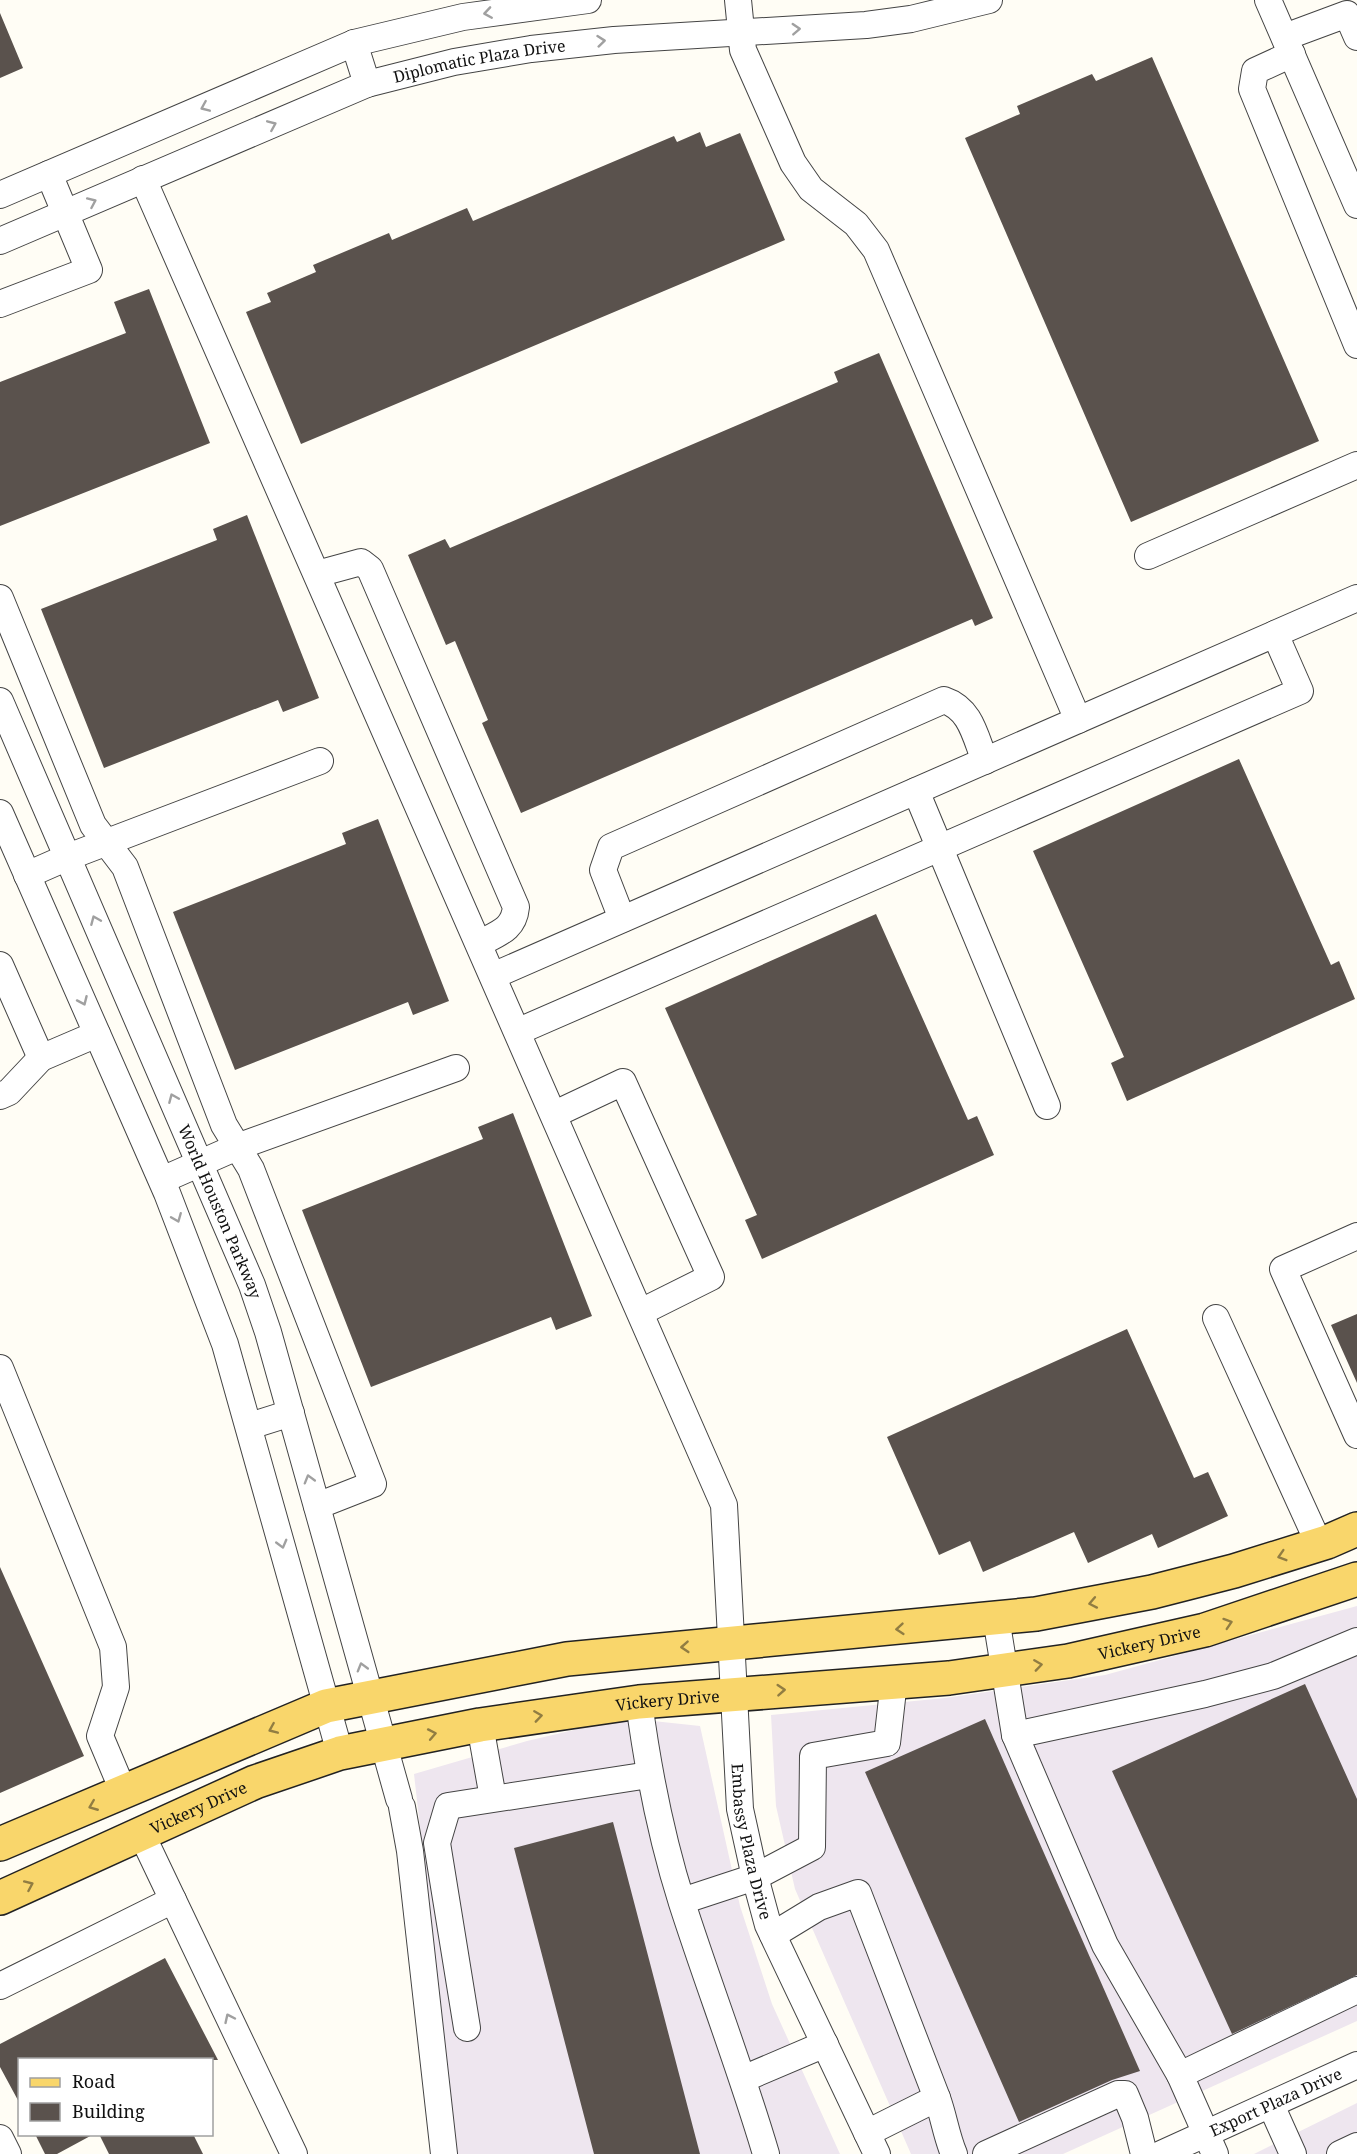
<svg xmlns="http://www.w3.org/2000/svg" width="1357" height="2154" viewBox="0 0 1357 2154" font-family="'Noto Serif',serif">
	<style>
		.industrial { fill: #eee6ef }
		.building { fill: #5a524d }
		.lines { fill: none; stroke-linecap: round; stroke-linejoin: round }
		.minor-casing { stroke: #444; stroke-width: 28 }
		.major-casing { stroke: #222; stroke-width: 36 }
		.minor { stroke: #fff; stroke-width: 26 }
		.major { stroke: #f9d66b; stroke-width: 33 }
		.oneway { stroke: #a0a0a0 }
		.oneway2 { stroke: #917d42 }
		.labels { text-anchor: middle; dominant-baseline: central; stroke-width: 6; stroke-linejoin: round; paint-order: stroke }
		.street-label { font-size: 16px; fill: #111; stroke: #fff }
	</style>
	<rect width="100%" height="100%" fill="#fffdf5"/>
	<!-- industrial -->
	<path class="industrial" d="M1357,1606V2021L1063,2154H911L795,1889L776,1806L771,1715L945,1698L1105,1675Z
		M625,1718L700,1726L740,1906L772,2004L840,2154H457L414,1774L527,1741Z
		M1357,2103V2154H1254Z"/>
	<!-- building -->
	<path class="building" d="M0,13L23,68L0,78Z
		M1152,57L1319,441L1131,522L965,138L1020,114L1017,106L1092,74L1096,81Z
		M700,132L706,147L740,133L785,240L301,444L246,312L271,302L267,293L316,272L313,265L389,233L392,240L467,208L473,221L674,136L677,142Z
		M149,289L210,443L0,526V382L126,333L114,302Z
		M879,353L993,618L975,626L972,619L521,813L482,723L488,720L455,641L446,645L408,555L445,539L450,548L838,382L834,372Z
		M247,515L319,698L283,712L278,700L104,768L41,609L217,540L213,529Z
		M1239,759L1331,965L1339,961L1355,999L1127,1101L1111,1063L1124,1057L1033,851Z
		M378,819L449,1001L413,1015L408,1002L235,1070L173,912L346,844L342,833Z
		M876,914L968,1120L977,1116L994,1155L762,1259L745,1220L757,1215L665,1008Z
		M513,1113L592,1316L556,1330L551,1317L371,1387L302,1210L483,1139L478,1127Z
		M1357,1314V1383L1331,1325Z
		M1127,1329L1194,1478L1208,1472L1228,1516L1158,1548L1152,1534L1088,1563L1074,1532L983,1572L970,1541L939,1555L887,1437Z
		M0,1567L84,1756L0,1793Z
		M1305,1684L1357,1799V1975L1232,2034L1112,1771Z
		M985,1719L1140,2071L1112,2080L1019,2122L865,1772Z
		M613,1822L700,2154H594L514,1848Z
		M165,1958L218,2060H20V2104L0,2067V2044Z
		M35,2134H94L57,2154H45Z
		M99,2134H193L203,2154H109Z"/>
	<g class="lines">
		<!-- minor casing -->
		<g class="minor-casing">
			<g id="minor">
				<path d="M738,0L743,50L793,163L811,189L856,224L876,250L1078,720"/>
				<path d="M1268,0L1357,205"/>
				<path d="M1285,37L1347,14L1357,37"/>
				<path d="M354,43L367,84"/>
				<path d="M1292,54L1255,71L1252,89L1357,345"/>
				<path id="s1" d="M143,179L724,1505L740,1809L755,1877L768,1925L877,2154"/>
				<path d="M0,195L354,43L463,17L588,0"/>
				<path id="s2" d="M0,241L367,84L454,62L531,49L614,40L866,25L911,19L989,0"/>
				<path d="M0,304L89,270L49,174"/>
				<path d="M1148,556L1357,465"/>
				<path d="M317,574L361,562L370,569L516,907C514,929 499,933 480,943"/>
				<path d="M0,598L93,825L125,867L224,1125L251,1169L373,1484L317,1506"/>
				<path id="s3" d="M0,701L252,1285L268,1332L399,1799"/>
				<path d="M916,791L1047,1106"/>
				<path d="M0,813L167,1193L225,1344L340,1753"/>
				<path d="M27,875L68,857L320,761"/>
				<path d="M622,919L603,870L611,847L944,700C971,709 975,736 985,761"/>
				<path d="M0,965L41,1058"/>
				<path d="M495,975L1357,598"/>
				<path d="M519,1031L1300,691L1275,634"/>
				<path d="M0,1096L9,1092L41,1058L97,1034"/>
				<path d="M555,1114L623,1082L711,1277L641,1312"/>
				<path d="M162,1180L237,1147L456,1068"/>
				<path d="M1357,1236L1283,1269L1357,1435"/>
				<path d="M1216,1318L1319,1544"/>
				<path d="M0,1368L113,1647L116,1687L100,1736L124,1793"/>
				<path d="M250,1426L291,1413"/>
				<path d="M996,1618L1015,1735L1205,1694L1273,1676L1357,1641"/>
				<path d="M639,1702C648,1770 661,1837 682,1903C709,1987 741,2069 766,2154"/>
				<path d="M480,1725L493,1798"/>
				<path d="M1015,1735L1105,1945L1180,2075"/>
				<path d="M402,1807L410,1851L444,2154"/>
				<path d="M142,1835L294,2154"/>
				<path d="M682,1901L755,1877L812,1847L813,1756L887,1743L894,1681"/>
				<path d="M773,1935L819,1907L858,1893L937,2098L867,2133"/>
				<path d="M0,1986L173,1900"/>
				<path d="M467,2028L437,1843L448,1806L649,1775"/>
				<path d="M743,2079L825,2044"/>
				<path d="M937,2098C944,2117 946,2135 954,2154"/>
				<path d="M1271,2105L1293,2154"/>
				<path d="M0,2138L8,2154"/>
				<path d="M986,2154L1118,2094H1125L1135,2118L1144,2154"/>
				<path id="s4" d="M1161,2154L1357,2065"/>
				<path d="M1215,2154L1180,2075L1357,1990"/>
				<path d="M1340,2154L1357,2146"/>
			</g>
		</g>
		<!-- major casing -->
		<g class="major-casing">
			<g id="major">
				<path d="M0,1844L326,1706L567,1659L1036,1614L1152,1592L1234,1571L1327,1542L1357,1529"/>
				<path id="s5" d="M0,1898L255,1782L340,1753L480,1725L639,1702L949,1678L1068,1661L1205,1630L1357,1579"/>
			</g>
		</g>
		<!-- minor -->
		<use href="#minor" class="minor"/>
		<!-- major -->
		<use href="#major" class="major"/>
	</g>
	<!-- one-way arrows -->
	<defs><path id="oneway-chevron" d="M-2-3.5L2.5 0L-2 3.5" fill="none" stroke-width="1.6" stroke-linecap="round" stroke-linejoin="round" transform="scale(1.5)"/></defs>
	<g class="oneway">
		<use href="#oneway-chevron" transform="translate(488 13) rotate(171)"/>
		<use href="#oneway-chevron" transform="translate(796 29) rotate(-3)"/>
		<use href="#oneway-chevron" transform="translate(601 41) rotate(-6)"/>
		<use href="#oneway-chevron" transform="translate(205 107) rotate(157)"/>
		<use href="#oneway-chevron" transform="translate(272 125) rotate(-23)"/>
		<use href="#oneway-chevron" transform="translate(92 202) rotate(-24)"/>
		<use href="#oneway-chevron" transform="translate(95 920) rotate(-113)"/>
		<use href="#oneway-chevron" transform="translate(83 1001) rotate(66)"/>
		<use href="#oneway-chevron" transform="translate(173 1098) rotate(-113)"/>
		<use href="#oneway-chevron" transform="translate(177 1218) rotate(68)"/>
		<use href="#oneway-chevron" transform="translate(309 1479) rotate(-106)"/>
		<use href="#oneway-chevron" transform="translate(282 1544) rotate(75)"/>
		<use href="#oneway-chevron" transform="translate(362 1667) rotate(-106)"/>
		<use href="#oneway-chevron" transform="translate(229 2018) rotate(-115)"/>
	</g>
	<g class="oneway2">
		<use href="#oneway-chevron" transform="translate(1282 1556) rotate(163)"/>
		<use href="#oneway-chevron" transform="translate(1093 1603) rotate(169)"/>
		<use href="#oneway-chevron" transform="translate(1228 1623) rotate(-18)"/>
		<use href="#oneway-chevron" transform="translate(900 1629) rotate(175)"/>
		<use href="#oneway-chevron" transform="translate(685 1647) rotate(176)"/>
		<use href="#oneway-chevron" transform="translate(1038 1665) rotate(-8)"/>
		<use href="#oneway-chevron" transform="translate(781 1690) rotate(-4)"/>
		<use href="#oneway-chevron" transform="translate(538 1716) rotate(-8)"/>
		<use href="#oneway-chevron" transform="translate(273 1729) rotate(157)"/>
		<use href="#oneway-chevron" transform="translate(432 1734) rotate(-11)"/>
		<use href="#oneway-chevron" transform="translate(93 1806) rotate(158)"/>
		<use href="#oneway-chevron" transform="translate(29 1885) rotate(-24)"/>
	</g>
	<g class="labels">
		<!-- street labels -->
		<g class="street-label">
			<text stroke="none"><textPath href="#s2" startOffset="514">Diplomatic Plaza Drive</textPath></text>
			<text stroke="none"><textPath href="#s3" startOffset="556">World Houston Parkway</textPath></text>
			<text stroke="none"><textPath href="#s5" startOffset="1188">Vickery Drive</textPath></text>
			<text stroke="none"><textPath href="#s5" startOffset="702">Vickery Drive</textPath></text>
			<text stroke="none"><textPath href="#s5" startOffset="218">Vickery Drive</textPath></text>
			<text stroke="none"><textPath href="#s1" startOffset="1786">Embassy Plaza Drive</textPath></text>
			<text stroke="none"><textPath href="#s4" startOffset="126">Export Plaza Drive</textPath></text>
		</g>
	</g>
	<!-- legend -->
	<rect x="18" y="2058" width="195" height="78" fill="#ffffff" stroke="#a0a0a0" stroke-width="1.5"/>
	<rect x="30" y="2078" width="30" height="9" fill="#f9d66b" stroke="#a0a0a0" stroke-width="1.5"/>
	<text x="72" y="2088" font-size="18" fill="#111111">Road</text>
	<rect x="30" y="2103" width="30" height="18" fill="#5a524d" stroke="#a0a0a0" stroke-width="1.5"/>
	<text x="72" y="2118" font-size="18" fill="#111111">Building</text>
</svg>
